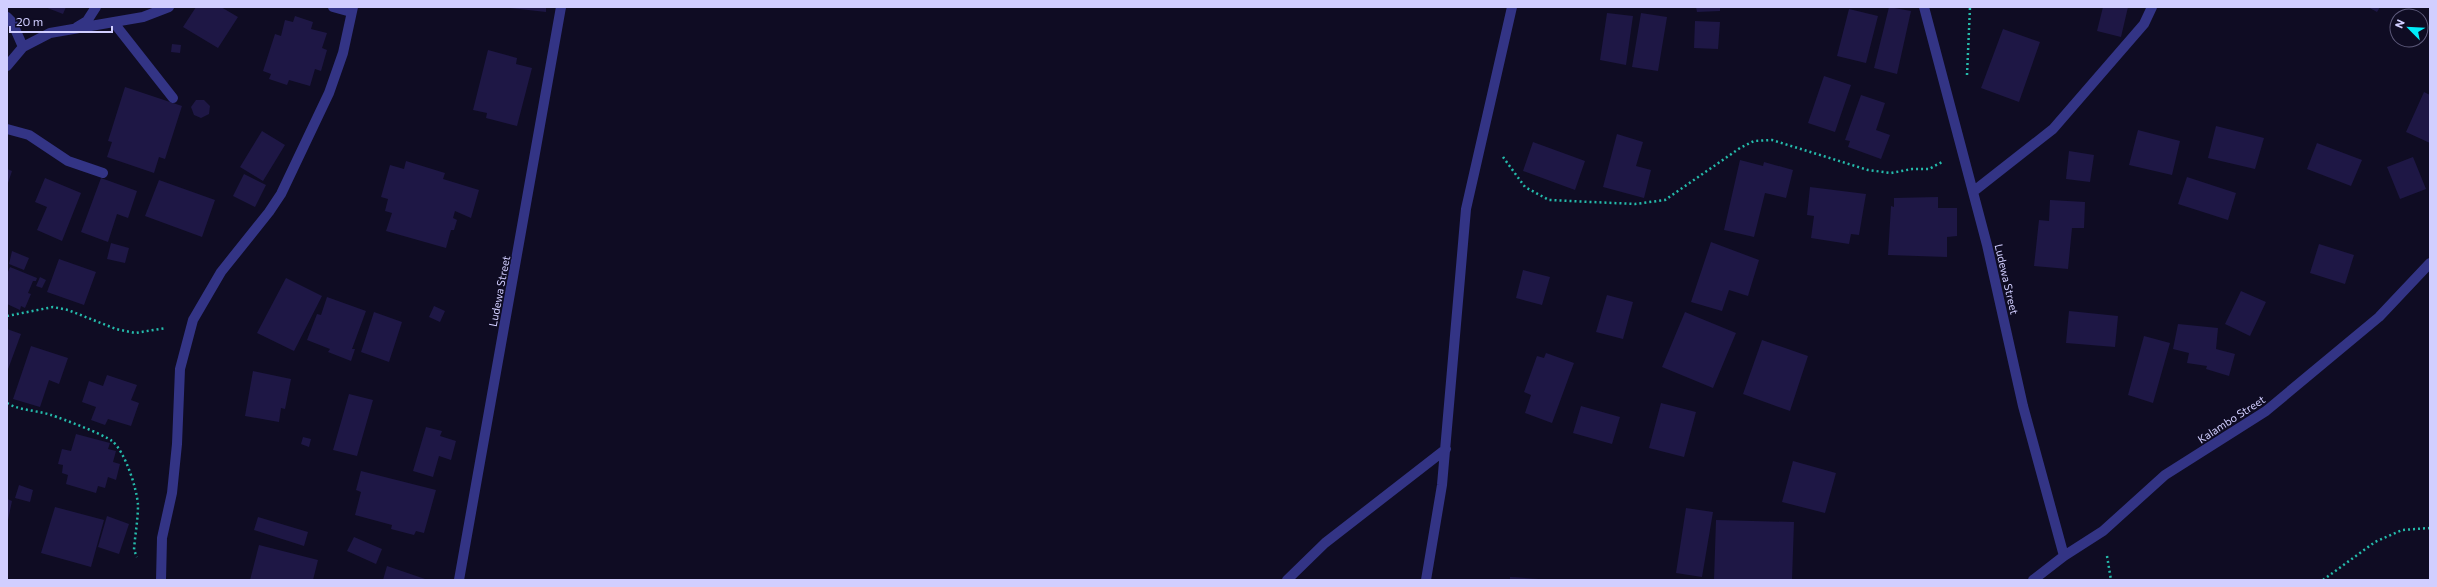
<svg xmlns="http://www.w3.org/2000/svg" width="2437" height="587" viewBox="0 0 2437 587" font-family="Commissioner,sans-serif">
	<style>
		.building { fill: #1e1745 }
		.lines { fill: none; stroke-linecap: round; stroke-linejoin: round }
		.path { stroke: #25bbab; stroke-width: 2.5; stroke-dasharray: 2 3; stroke-linecap: butt }
		.minor { stroke: #333485; stroke-width: 10 }
		.labels { text-anchor: middle; dominant-baseline: central; stroke-width: 3; stroke-linejoin: round; paint-order: stroke }
		.street-label { font-size: 11px; fill: #d1ceff; stroke: #0f0c23 }
	</style>
	<rect width="100%" height="100%" fill="#0f0c23"/>
	<!-- building -->
	<path class="building" d="M45,7H66L63,14Z
		M196,7H221L238,17L218,48L183,27Z
		M501,7H546V12Z
		M1696,7H1720V11L1697,12Z
		M1889,7L1911,11L1897,74L1874,68Z
		M2103,7H2128L2121,37L2097,31Z
		M2368,7H2380L2377,12Z
		M1849,9L1878,16L1866,63L1837,56Z
		M1607,13L1633,16L1626,65L1600,60Z
		M1641,13L1667,17L1658,71L1632,67Z
		M295,16L313,22L311,29L327,33L322,48L327,50L321,71L315,69L310,86L289,80L287,85L269,79L271,74L263,71L275,34L281,36L285,20L293,22Z
		M1695,21L1720,22L1718,49L1694,48Z
		M2003,29L2040,42L2019,102L1981,88Z
		M172,44L181,45L180,53L171,52Z
		M488,50L517,58L516,64L532,68L517,126L486,118L487,113L473,110Z
		M1824,76L1851,85L1835,132L1808,123Z
		M125,87L182,106L165,159L159,157L154,173L107,157L112,142L108,141Z
		M2424,92L2430,95V143L2406,132Z
		M1861,95L1885,103L1876,130L1890,135L1881,159L1848,147L1850,141L1845,140Z
		M196,100H204L210,106L209,114L201,118L194,115L191,107Z
		M2216,126L2264,138L2255,169L2208,158Z
		M2138,130L2180,141L2172,175L2129,165Z
		M262,131L285,145L263,181L240,167Z
		M1617,134L1643,142L1636,166L1651,170L1644,198L1603,187Z
		M1533,142L1585,161L1575,190L1523,171Z
		M2317,143L2362,160L2351,186L2307,169Z
		M2069,151L2094,155L2090,182L2066,179Z
		M2413,157L2426,189L2400,199L2387,167Z
		M1740,160L1763,166L1764,162L1793,170L1786,198L1765,193L1754,237L1724,230Z
		M406,161L445,173L443,179L479,190L471,218L455,211L453,218L457,220L454,230H451L446,248L386,231L392,213L385,211L388,199L381,197L390,165L404,169Z
		M7,169L12,171L7,186Z
		M244,174L266,185L255,207L233,196Z
		M2187,177L2236,193L2228,220L2178,204Z
		M45,178L81,193L62,241L37,230L47,207L35,202Z
		M101,178L137,191L128,218L117,214L108,242L81,232Z
		M159,180L215,200L202,237L145,216Z
		M1810,187L1866,194L1859,235L1851,234L1849,244L1811,238L1814,216L1807,215Z
		M1938,197V208H1957V236L1947,237V257L1888,255L1891,206L1894,207V198Z
		M2050,200L2085,202L2084,228H2072L2068,269L2034,266L2039,220L2049,221Z
		M1711,242L1759,260L1748,296L1729,290L1722,311L1691,302Z
		M111,243L129,248L125,263L107,259Z
		M2319,244L2354,255L2345,284L2310,273Z
		M12,251L29,258L24,270L9,264Z
		M59,259L96,272L84,305L47,292Z
		M10,267L37,278L36,281H33L28,293L31,294L25,308L21,306L20,310L7,304V274Z
		M1523,270L1550,277L1542,305L1516,298Z
		M40,277L46,280L42,288L36,286Z
		M286,278L322,296L294,351L257,333Z
		M2241,291L2266,302L2250,336L2225,324Z
		M1607,295L1633,302L1623,339L1596,332Z
		M327,297L366,311L352,349H355L351,361L328,352L330,349L307,340L317,314L321,315Z
		M434,306L445,311L440,322L429,317Z
		M2069,311L2118,316L2115,347L2066,343Z
		M374,312L402,322L389,362L361,352Z
		M1685,312L1736,333L1713,388L1662,367Z
		M2178,324L2218,328L2216,349L2235,354L2229,376L2206,369L2207,366L2187,363L2189,353L2173,349Z
		M7,329L21,334L7,372Z
		M2144,336L2170,343L2153,403L2128,395Z
		M1762,340L1808,356L1790,411L1743,394Z
		M31,346L68,358L59,384L49,380L40,407L13,399Z
		M1546,353L1574,363L1552,423L1525,413L1531,395L1524,392L1537,356L1544,358Z
		M253,371L291,379L285,409L281,408L279,422L245,416Z
		M107,375L137,385L131,400L139,403L131,426L108,419L105,425L91,420L96,407L82,402L89,381L103,386Z
		M349,394L373,400L357,456L333,450Z
		M1661,403L1696,412L1684,457L1649,448Z
		M1581,406L1620,417L1612,444L1573,433Z
		M426,427L442,431L440,436L456,441L451,460L439,456L433,477L413,471Z
		M76,434L110,443L108,449L116,451L113,462L120,464L116,480L108,477L105,488L98,486L96,493L66,484L68,475L62,473L63,465L58,464L62,449L71,451Z
		M303,437L311,439L309,447L301,444Z
		M1793,461L1836,473L1825,513L1782,502Z
		M361,471L436,490L424,533L416,531L414,535L391,529L392,525L355,515L361,492L356,490Z
		M19,485L33,490L30,502L15,498Z
		M7,499L12,501L8,520H7Z
		M55,507L104,520L91,567L41,553Z
		M1686,508L1713,512L1702,577L1676,573Z
		M107,516L129,524L119,554L98,547Z
		M258,517L308,532L304,546L254,530Z
		M1716,520L1794,522L1792,580H1714Z
		M354,537L382,549L376,564L347,551Z
		M259,545L318,560L313,580H250Z
		M387,566L428,580H383Z
		M1510,577L1539,579V580H1510Z"/>
	<g class="lines">
		<!-- path -->
		<path class="path" d="M1967,75L1970,7
			M1503,157L1525,187L1549,200L1635,204L1665,200L1740,148L1754,141L1772,140L1868,170L1891,173L1912,169H1929L1942,162
			M7,316L53,307L68,310L116,329L135,333L166,328
			M7,403C21,411 36,410 51,415C63,419 103,434 112,441C125,451 137,489 138,505C138,520 135,535 134,550L137,557
			M2107,556L2111,580
			M2323,580L2375,542L2402,530L2430,528"/>
		<!-- minor -->
		<path class="minor" d="M333,7L351,12
			M1924,7L1987,245L2023,406L2064,556
			M7,17L12,22L23,47
			M114,23L173,98
			M77,27L87,21L96,7
			M7,66L23,47L50,33L143,17L169,7
			M7,129L29,135L68,161L103,173
			M1974,191L2053,129L2144,24L2152,7
			M161,580L162,538L172,493L177,444L180,369L193,320L221,272L269,212L281,194L329,93L343,53L353,7
			M459,580L561,7
			M1287,580L1325,543L1446,449
			M1426,580L1442,485L1466,209L1512,7
			M2033,580L2064,556L2103,531L2165,475L2266,411L2379,317L2430,263"/>
	</g>
	<g class="labels">
		<!-- street labels -->
		<g class="street-label">
			<text transform="translate(2007 279) rotate(77)">Ludewa Street</text>
			<text transform="translate(499 291) rotate(-79)">Ludewa Street</text>
			<text transform="translate(2231 419) rotate(-33)">Kalambo Street</text>
		</g>
	</g>
	<!-- border -->
	<rect width="2437" height="587" fill="none" stroke="#d1ceff" stroke-width="16"/>
	<!-- north arrow -->
	<g transform="translate(2409 28) rotate(294)"><circle r="19" fill="#0f0c23" stroke="#5d5a7b"/>
	<path d="M0-3L7 15L0 10L-7 15Z" fill="#00ecf9"/>
	<text y="-6" font-size="11" font-weight="bold" text-anchor="middle" fill="#d1ceff">N</text>
	</g>
	<!-- scale -->
	<path d="M10 26v6h102v-6" fill="none" stroke="#d1ceff" stroke-width="2"/>
	<text x="16" y="26" font-size="12" fill="#d1ceff" stroke="#0f0c23" stroke-width="3" paint-order="stroke">20 m</text>
</svg>
